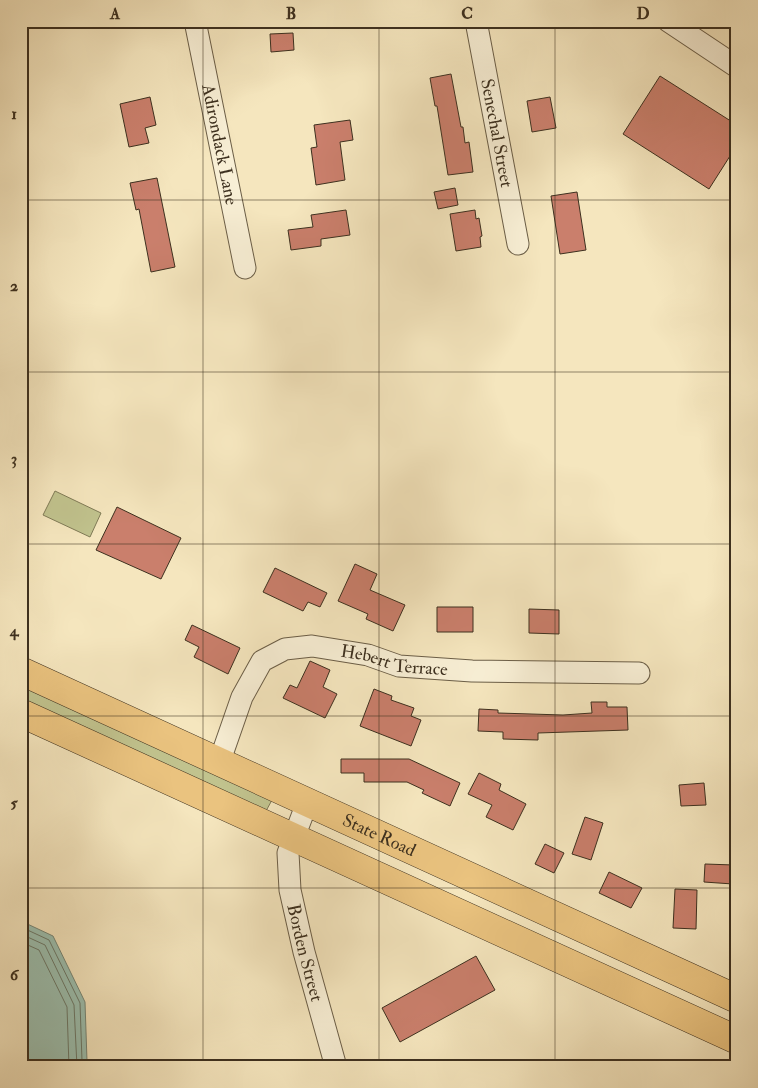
<svg xmlns="http://www.w3.org/2000/svg" width="758" height="1088" viewBox="0 0 758 1088" font-family="'IM FELL Double Pica',serif">
	<style>
		.green { fill: #c1c38e; stroke: #7f7a56 }
		.water { fill: #9cc0b0; stroke: #768676 }
		.lines { fill: none; stroke-linecap: round; stroke-linejoin: round }
		.shore { stroke: #6c7868; stroke-width: 1 }
		.building { fill: #ca7f6c; stroke: #3d301f }
		.minor-casing { stroke: #6b5e47; stroke-width: 23 }
		.primary-casing { stroke: #3d301f; stroke-width: 29 }
		.minor { stroke: #f8efd5; stroke-width: 21 }
		.primary { stroke: #eac37f; stroke-width: 28 }
		.grid { fill: none; stroke: #3d301f; stroke-width: 1; stroke-opacity: 0.55 }
		.labels { text-anchor: middle; dominant-baseline: central; stroke-width: 4.5; stroke-linejoin: round; paint-order: stroke }
		.street-label { font-size: 18px; fill: #3d301f; stroke: #f8efd5 }
		.neatline { fill: none; stroke: #3d301f; stroke-width: 2 }
		.grid-label { font-size: 16px; text-anchor: middle; font-weight: bold; fill: #3d301f }
	</style>
	<rect width="100%" height="100%" fill="#f5e6be"/>
	<filter id="stains"><feTurbulence type="fractalNoise" baseFrequency=".004" numOctaves="4"/><feColorMatrix values="0 0 0 0 .2 0 0 0 0 .09 0 0 0 0 .02 0 0 0 .5 -.17"/></filter>
	<radialGradient id="worn" r=".72"><stop offset=".6" stop-color="#630" stop-opacity="0"/><stop offset="1" stop-color="#630" stop-opacity=".3"/></radialGradient>
	<!-- green -->
	<path class="green" d="M55,491L101,513L90,537L43,515Z
		M21,679L272,800L266,811L21,700Z"/>
	<!-- water -->
	<path class="water" d="M21,921L53,936L85,1002L87,1061L91,1067H21Z"/>
	<g class="lines">
		<!-- shore -->
		<path class="shore" d="M21,927L49,940L80,1003L82,1061L85,1067
			M21,934L45,945L74,1005L77,1067
			M21,942L39,950L67,1007L69,1067"/>
	</g>
	<!-- building -->
	<path class="building" d="M293,33L294,50L271,52L270,34Z
		M451,74L461,127H463L465,143L469,142L473,172L448,175L437,106H435L430,78Z
		M660,76L737,125V145L709,189L623,134Z
		M150,97L156,125L145,128L149,143L129,147L120,104Z
		M550,97L556,128L532,132L527,101Z
		M350,120L353,140L340,142L345,180L316,185L311,148L317,147L314,125Z
		M157,178L175,267L151,272L139,209L136,210L130,183Z
		M455,188L458,205L438,209L434,192Z
		M577,192L586,250L560,254L551,196Z
		M346,210L350,235L321,239V246L291,250L288,230L313,227L311,215Z
		M475,210L476,219L479,218L482,236L480,237L481,247L456,251L450,214Z
		M117,507L181,538L161,579L96,550Z
		M355,564L377,574L370,590L405,605L393,631L366,619L368,614L338,601Z
		M275,568L327,593L320,607L308,602L303,611L263,592Z
		M437,607H473V632H437Z
		M529,609L559,610V634L529,633Z
		M192,625L240,648L228,674L194,657L199,647L185,640Z
		M310,661L330,670L323,687L337,694L325,718L283,698L290,685L297,688Z
		M374,689L392,696L391,700L414,708L411,716L421,720L411,746L360,726Z
		M591,702H607V707H627L628,730L538,733V740L503,739V732L478,731L479,709L498,710V713L563,715L592,713Z
		M341,759H409L460,783L450,806L422,793L424,790L407,782H364V773H341Z
		M479,773L501,784L499,790L526,804L513,830L486,817L492,805L468,794Z
		M704,783L706,805L681,806L679,785Z
		M585,817L603,823L591,860L572,854Z
		M545,844L564,853L554,873L535,864Z
		M705,864L734,865L733,884L704,882Z
		M609,872L642,888L631,908L599,893Z
		M675,889L697,890L696,929L673,928Z
		M476,956L495,990L400,1042L382,1008Z"/>
	<g class="lines">
		<!-- minor casing -->
		<g class="minor-casing">
			<g id="minor">
				<path id="s1" d="M195,21L245,268"/>
				<path id="s2" d="M476,21L518,244"/>
				<path d="M668,21L737,67"/>
				<path id="s3" d="M219,763L242,697L262,661L285,649L312,646L368,655L399,666L472,671L639,673"/>
				<path id="s4" d="M307,803L288,853L290,890L304,952L336,1067"/>
			</g>
		</g>
		<!-- primary casing -->
		<g class="primary-casing">
			<g id="primary">
				<path id="s5" d="M21,671L737,999"/>
				<path d="M21,713L737,1040"/>
			</g>
		</g>
		<!-- minor -->
		<use href="#minor" class="minor"/>
		<!-- primary -->
		<use href="#primary" class="primary"/>
	</g>
	<!-- grid -->
	<path class="grid" d="M203,21V1067M379,21V1067M555,21V1067M21,200H737M21,372H737M21,544H737M21,716H737M21,888H737"/>
	<g class="labels">
		<!-- street labels -->
		<g class="street-label">
			<text stroke="none"><textPath href="#s2" startOffset="114">Senechal Street</textPath></text>
			<text stroke="none"><textPath href="#s1" startOffset="126">Adirondack Lane</textPath></text>
			<text stroke="none"><textPath href="#s3" startOffset="248">Hebert Terrace</textPath></text>
			<text stroke="none"><textPath href="#s5" startOffset="394">State Road</textPath></text>
			<text stroke="none"><textPath href="#s4" startOffset="155">Borden Street</textPath></text>
		</g>
	</g>
	<!-- margin -->
	<rect width="758" height="1088" fill="none" stroke="#f5e6be" stroke-width="55"/>
	<rect x="28" y="28" width="702" height="1032" class="neatline"/>
	<g class="grid-label">
		<text x="115" y="19">A</text>
		<text x="291" y="19">B</text>
		<text x="467" y="19">C</text>
		<text x="643" y="19">D</text>
		<text x="14" y="119">1</text>
		<text x="14" y="291">2</text>
		<text x="14" y="464">3</text>
		<text x="14" y="636">4</text>
		<text x="14" y="808">5</text>
		<text x="14" y="980">6</text>
	</g>
	<rect width="100%" height="100%" filter="url(#stains)"/>
	<rect width="100%" height="100%" fill="url(#worn)"/>
</svg>
